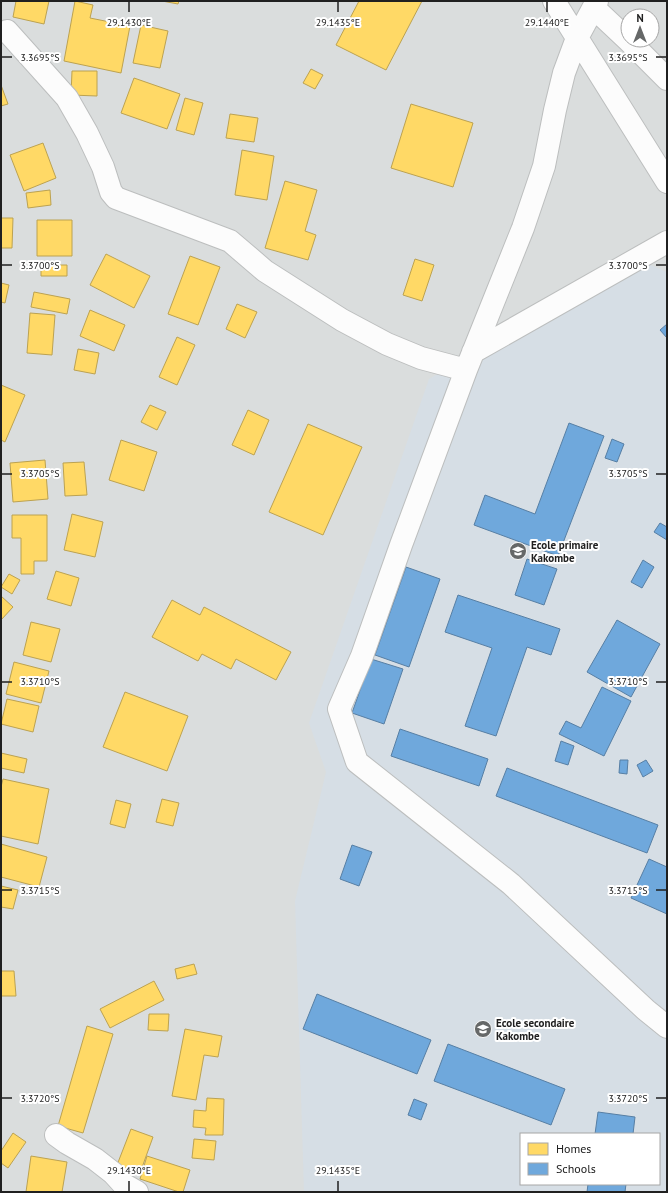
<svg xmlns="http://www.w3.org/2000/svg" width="668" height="1193" viewBox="0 0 668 1193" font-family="'PT Sans',sans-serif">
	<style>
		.residential { fill: #dadddd; fill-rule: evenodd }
		.education { fill: #d6dee5; fill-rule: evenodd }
		.homes { fill: #ffd966; stroke: #bca251 }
		.schools { fill: #6fa8dc; stroke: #577fa4 }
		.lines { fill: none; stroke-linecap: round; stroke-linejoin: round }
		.street-casing { stroke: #bcbebe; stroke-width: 24 }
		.street { stroke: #fcfcfc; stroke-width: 22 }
		.ticks { fill: none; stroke: #202020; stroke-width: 1.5 }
		.labels { text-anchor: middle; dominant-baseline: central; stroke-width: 4; stroke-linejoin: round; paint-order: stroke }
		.poi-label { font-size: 11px; font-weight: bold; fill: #202020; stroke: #fff; text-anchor: start }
		.ticks-label { font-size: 10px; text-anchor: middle; fill: #202020; stroke: #fff; stroke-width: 4; stroke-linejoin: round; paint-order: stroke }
	</style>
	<rect width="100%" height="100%" fill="#e9edee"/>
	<!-- residential -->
	<path class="residential" d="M1,1H667V1192H1ZM628,16H652V40H628ZM521,1134H659V1184H521Z"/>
	<!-- education -->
	<path class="education" d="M638,260L667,272V1192H304L295,901L326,772L309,723L429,379ZM521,1134H659V1184H521Z"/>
	<!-- homes -->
	<path class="homes" d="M16,1H49L44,24L13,17Z
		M75,1L93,5L90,18L130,26L121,73L64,61Z
		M162,1H179L178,4Z
		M359,1H422L386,70L336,45Z
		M141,25L168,31L160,68L133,63Z
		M311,69L323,75L315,89L303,83Z
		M72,71H97V96L71,95Z
		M134,78L180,94L167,129L121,113Z
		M1,85L8,104L1,106Z
		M185,98L203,103L194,135L176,130Z
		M411,104L473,123L453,187L391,168Z
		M230,114L258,118L254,142L226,138Z
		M43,143L56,178L24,191L10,155Z
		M242,150L274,156L267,200L235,195Z
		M285,181L317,190L305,231L316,235L308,260L265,248Z
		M50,190L51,205L28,208L26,193Z
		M1,218H13L12,248H1Z
		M37,220H72V256H37Z
		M106,254L150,276L134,308L90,285Z
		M190,256L220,267L198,325L168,314Z
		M415,259L434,265L422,301L403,295Z
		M41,265H67V276H41Z
		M1,283L9,285L5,303L1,302Z
		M34,292L70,299L67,314L31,307Z
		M237,304L257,312L245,338L226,329Z
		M90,310L125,325L114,351L80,336Z
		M30,313L55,315L52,355L27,353Z
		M177,337L195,345L177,385L159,377Z
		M78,349L99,353L95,374L74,370Z
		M1,385L25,395L5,442L1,440Z
		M150,405L166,412L157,430L141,422Z
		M248,410L269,420L254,455L232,445Z
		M308,424L362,447L323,535L269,512Z
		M121,440L157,452L144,491L109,480Z
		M45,460L48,499L13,502L10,463Z
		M84,462L87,495L65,496L63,463Z
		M72,514L103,522L95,557L64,550Z
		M12,515H47V561H34V574H21V538H12Z
		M56,571L79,578L71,606L47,599Z
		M9,574L20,580L12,594L1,587Z
		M1,596L13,607L1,620Z
		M172,600L200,615L204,607L291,652L276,680L236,659L231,669L202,654L198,661L152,637Z
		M31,622L60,629L51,662L23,655Z
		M14,662L49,671L41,703L6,694Z
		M125,692L188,716L167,771L103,747Z
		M7,699L39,706L33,732L1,724Z
		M1,753L27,759L24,773L1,768Z
		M3,779L49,789L38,844L1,836V787Z
		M162,799L179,803L173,826L156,822Z
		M116,800L131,804L125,828L110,824Z
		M1,844L47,857L39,887L1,877Z
		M1,886L18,890L13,909L1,907Z
		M194,964L197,974L177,979L175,969Z
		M1,971H14L16,996H1Z
		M154,981L164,1000L110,1028L100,1009Z
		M149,1014H169L168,1031L148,1030Z
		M87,1026L113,1034L83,1133L58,1126Z
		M185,1029L222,1036L218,1057L204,1055L196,1100L172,1096Z
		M207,1098L224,1099L223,1135H205L206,1128L193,1127L194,1110L206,1111Z
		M131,1129L153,1137L140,1173L117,1165Z
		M13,1133L26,1142L8,1168L1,1163V1151Z
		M194,1139L216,1141L214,1160L192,1158Z
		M31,1156L67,1162L62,1192H26Z
		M147,1156L190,1170L183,1192H179L140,1179Z"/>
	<!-- schools -->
	<path class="schools" d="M667,324V338L660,330Z
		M569,423L604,436L558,556L474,525L485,495L535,514Z
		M612,439L624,444L617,462L605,458Z
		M660,523L667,527V540L654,532Z
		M527,559L557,569L544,605L515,595Z
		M643,560L654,567L642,588L631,582Z
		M406,567L440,579L409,667L375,655Z
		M458,595L560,629L551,655L527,647L496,736L465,726L492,648L445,632Z
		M617,620L660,644L631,697L587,672Z
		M371,659L403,669L384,724L352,713Z
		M602,687L631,701L604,756L559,734L566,721L581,728Z
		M400,729L488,759L479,786L391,756Z
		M561,741L574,746L568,765L555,761Z
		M620,760H628L627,774L619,773Z
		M646,760L653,771L643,777L637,765Z
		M507,768L658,825L647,853L496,796Z
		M352,845L372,852L359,886L340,879Z
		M649,859L667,867V914L631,898Z
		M317,994L431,1040L417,1074L303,1029Z
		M448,1044L565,1089L551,1125L434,1081Z
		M414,1099L427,1104L421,1120L408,1115Z
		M598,1112L635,1117L633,1134H595Z
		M588,1184H626L625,1192H587Z"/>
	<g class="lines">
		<!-- street casing -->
		<g class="street-casing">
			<path id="street" d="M554,1L667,182
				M597,1L577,38L564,73L555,110L544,166L523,228L466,370L401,545L362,656L339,709L357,762L511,884L646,1010L667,1027
				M594,8L628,40
				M7,31L67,98L87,133L103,167L111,192L116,198L230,241L265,271L342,320L387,344L421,358L466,370
				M628,40L667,79
				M473,352L667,242
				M56,1135L67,1143L95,1159L113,1173L123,1184L137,1192"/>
		</g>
		<!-- street -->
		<use href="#street" class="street"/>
	</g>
	<!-- ticks -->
	<path class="ticks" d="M129,2V12M338,2V12M547,2V12M2,57H12M656,57H666M2,265H12M656,265H666M2,474H12M656,474H666M2,682H12M656,682H666M2,890H12M656,890H666M2,1098H12M656,1098H666M129,1181V1191M338,1181V1191"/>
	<!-- icons -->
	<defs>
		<g id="school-disc" transform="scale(0.9)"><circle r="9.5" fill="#666868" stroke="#fff"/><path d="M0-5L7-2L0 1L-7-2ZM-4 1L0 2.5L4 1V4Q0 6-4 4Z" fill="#fff"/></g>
	</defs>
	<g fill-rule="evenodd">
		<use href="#school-disc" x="518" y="551"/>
		<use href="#school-disc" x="483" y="1029"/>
	</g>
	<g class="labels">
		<!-- poi labels -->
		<g class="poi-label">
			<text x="531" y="545">Ecole primaire<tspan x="531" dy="13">Kakombe</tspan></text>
			<text x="496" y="1023">Ecole secondaire<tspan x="496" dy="13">Kakombe</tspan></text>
		</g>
	</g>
	<g class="ticks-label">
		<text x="129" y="26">29.1430°E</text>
		<text x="338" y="26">29.1435°E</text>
		<text x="547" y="26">29.1440°E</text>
		<text x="40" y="61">3.3695°S</text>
		<text x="628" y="61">3.3695°S</text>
		<text x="40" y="269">3.3700°S</text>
		<text x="628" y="269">3.3700°S</text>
		<text x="40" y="477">3.3705°S</text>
		<text x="628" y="477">3.3705°S</text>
		<text x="40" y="685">3.3710°S</text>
		<text x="628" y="685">3.3710°S</text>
		<text x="40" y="894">3.3715°S</text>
		<text x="628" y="894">3.3715°S</text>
		<text x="40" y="1102">3.3720°S</text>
		<text x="628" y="1102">3.3720°S</text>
		<text x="129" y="1174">29.1430°E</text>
		<text x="338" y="1174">29.1435°E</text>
	</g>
	<!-- border -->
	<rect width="668" height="1193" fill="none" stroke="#202020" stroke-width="4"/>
	<!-- legend -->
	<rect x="520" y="1133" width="140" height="52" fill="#ffffff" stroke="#a6a6a6"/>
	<rect x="528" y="1143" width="20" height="12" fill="#ffd966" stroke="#a6a6a6"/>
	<text x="556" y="1153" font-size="12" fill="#202020">Homes</text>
	<rect x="528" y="1163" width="20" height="12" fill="#6fa8dc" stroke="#a6a6a6"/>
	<text x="556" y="1173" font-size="12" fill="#202020">Schools</text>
	<!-- north arrow -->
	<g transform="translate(640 28)"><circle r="19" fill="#ffffff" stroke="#a6a6a6"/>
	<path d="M0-3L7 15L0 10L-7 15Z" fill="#666868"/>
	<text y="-6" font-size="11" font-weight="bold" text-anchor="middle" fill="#202020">N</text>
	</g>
</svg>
